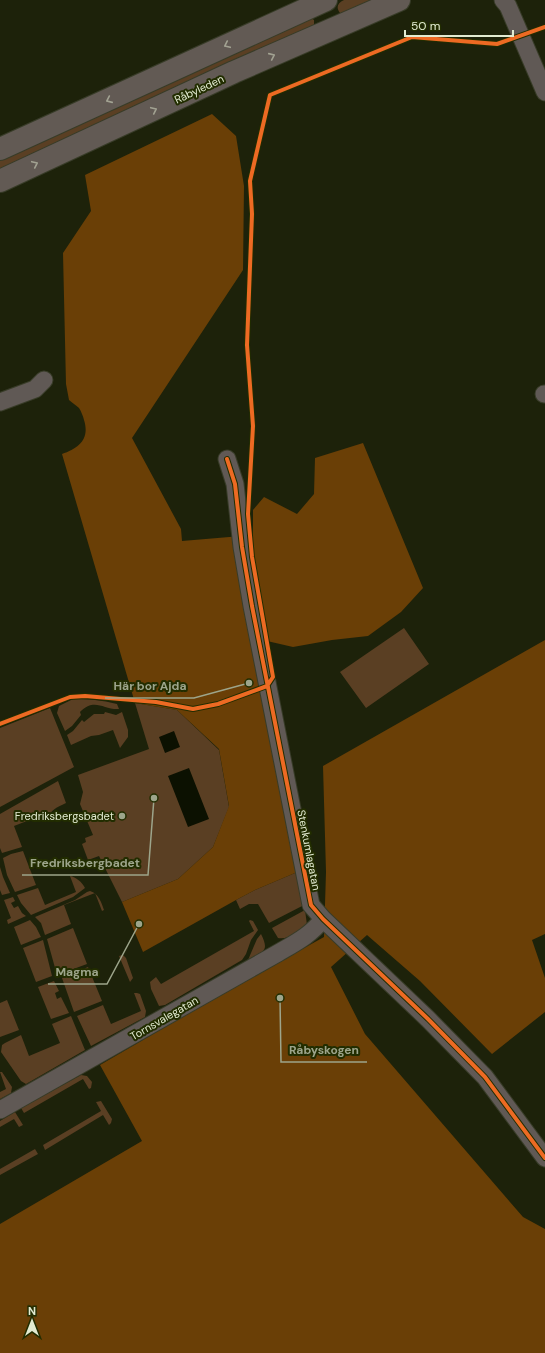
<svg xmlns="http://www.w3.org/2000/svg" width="545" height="1353" viewBox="0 0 545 1353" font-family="'DM Sans',sans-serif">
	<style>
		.green { fill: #5a3f23 }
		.forest { fill: #6a3f06 }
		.water { fill: #0c1101 }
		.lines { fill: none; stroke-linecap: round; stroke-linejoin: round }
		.minor-casing { stroke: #383c28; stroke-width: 19 }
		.secondary-casing { stroke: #383c28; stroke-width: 24 }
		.minor { stroke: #605955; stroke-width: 17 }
		.secondary { stroke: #625a54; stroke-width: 22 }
		.cycleway-casing { stroke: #222d00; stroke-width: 6 }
		.cycleway { stroke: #ed6a23; stroke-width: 4 }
		.oneway { stroke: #a2a292 }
		.poi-dot { fill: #9da58b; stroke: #222d00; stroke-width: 1.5 }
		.labels { text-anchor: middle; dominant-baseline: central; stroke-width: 4; stroke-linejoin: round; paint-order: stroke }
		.street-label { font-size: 11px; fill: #e2ebd1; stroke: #222d00 }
		.poi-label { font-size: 11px; fill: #e2ebd1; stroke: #222d00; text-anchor: end }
		.leader { fill: none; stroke: #9da58b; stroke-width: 1.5 }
		.callout-dot { fill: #9da58b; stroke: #222d00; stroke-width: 1.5 }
		.callout-label { font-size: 12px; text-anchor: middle; font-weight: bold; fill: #9da58b; stroke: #222d00; stroke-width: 4; stroke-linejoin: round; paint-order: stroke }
	</style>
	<rect width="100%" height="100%" fill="#1d220a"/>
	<!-- green -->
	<path class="green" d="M344,0H382L346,15L340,13C336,8 337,3 344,0Z
		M310,17L314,20V25L311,29L0,173V157Z
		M404,628L429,664L366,708L340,672Z
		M73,699C88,699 102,700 117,704L119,709C103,710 95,697 80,712L81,715L72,726L65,731L57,713L59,706Z
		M135,703L177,710L219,750L229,807L213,847L178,879L122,902L99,856L88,860L82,844L86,842L85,838L93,835L80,804L83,792L78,775L149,749Z
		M50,708L74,767L0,807V728Z
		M105,712L116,715L122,712L128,730V737L120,748L113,730L99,735L91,736L71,745L67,735L73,731L82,720L84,722L94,714H104Z
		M58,781L66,803C56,808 50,809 48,821L45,814L14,826L22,847L2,853L0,848V814Z
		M23,851L36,885L15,892L7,875L3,858L11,854Z
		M0,867L3,877L10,893L2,895L0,890Z
		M302,870L304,905L269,923L258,904H249L240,909L236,900L255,890Z
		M70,876C76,877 82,882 85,888L73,897L31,915L21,903L17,895L38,888L45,905L76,892Z
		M90,891C99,894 101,902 104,910L102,911L95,893L64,905L71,924L45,935L41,923L35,917L75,900L87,892Z
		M13,897L15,901L11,903L14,908L18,906L22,913L26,916L8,924L7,920L11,918L4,900Z
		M305,910L307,925C298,931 289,940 278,938L272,928Z
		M30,920L36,927L41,937L21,945L14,927Z
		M250,920L253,921L258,930L251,940L246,954L242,960L165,1005L159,1006L151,989L150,982L156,977L161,984L254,931L249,921Z
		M73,928L87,964L57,975L47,939Z
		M261,934C270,952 263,951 248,960L257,939Z
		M43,940L52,976L36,982L23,948Z
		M123,955L126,958L133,978L130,982L119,956Z
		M88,967L102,1001L74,1012L62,978Z
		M54,981L59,991L55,993L57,999L61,997L69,1013L51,1019L38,987Z
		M134,993H137L140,994L146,1011L145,1017L91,1046L77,1016L103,1005L111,1024L141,1011Z
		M7,1000L19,1030L0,1037V1003Z
		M71,1016L85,1050L26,1084L21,1081L1,1052L2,1045L5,1043L21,1035L29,1056L60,1043L52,1024Z
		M0,1072H2L12,1087L11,1093L0,1099V1092L6,1089Z
		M81,1075L87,1076L92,1082L91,1088L89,1089L83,1079L24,1113L21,1108Z
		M101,1101L112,1119L111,1123L109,1125L103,1115L45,1150L43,1145L101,1111L96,1102Z
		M15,1112L23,1125L19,1127L14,1119L0,1127V1121Z
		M35,1149L38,1154L0,1175V1169Z"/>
	<!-- forest -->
	<path class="forest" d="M212,114L236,136L244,186L243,270L132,438L181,529L182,541L253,535V510L264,497L297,514L314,494L315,458L363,443L423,588L401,612L368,636L332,640L293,647L254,638L302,870L255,890L236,900L143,952L122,902L178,879L213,847L229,806L219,749L177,710L135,703L62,454C79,448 90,439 84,420C83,416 81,411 79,408C76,405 72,403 69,400L66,384L63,253L91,211L85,175Z
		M545,640V934L532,940L545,978V1012L492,1054L420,981L367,935L331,967L365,1034L523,1217L545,1229V1353H0V1224L142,1141L100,1065L239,984L324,937L326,872L323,766Z"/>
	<!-- water -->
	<path class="water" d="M174,731L180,747L165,753L159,737Z
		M189,768L209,819L188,827L168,776Z"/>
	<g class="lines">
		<!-- minor casing -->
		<g class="minor-casing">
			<path id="minor" d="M503,0L508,6L545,92
				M544,394H545
				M0,402L35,389L44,380
				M227,459L235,484L242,547L252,606L311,905L323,919L428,1019L485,1077L545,1158
				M0,1110L278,953C295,943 311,935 323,919"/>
		</g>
		<!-- secondary casing -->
		<g class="secondary-casing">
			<path id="secondary" d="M0,149L326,0
				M0,181L234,72L399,0"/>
		</g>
		<!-- minor -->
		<use href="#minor" class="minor"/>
		<!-- secondary -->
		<use href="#secondary" class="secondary"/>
		<!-- cycleway casing -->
		<g class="cycleway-casing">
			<path id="cycleway" d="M227,459L235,484L242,547L252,606L311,905L323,919L428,1019L485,1077L545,1158
				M0,724L70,697L85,696L156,702L193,709L218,704L267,686L273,677L252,557L248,514L253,426L247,345L252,214L250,181L270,95L412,37L497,44L545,27"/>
		</g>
		<!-- cycleway -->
		<use href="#cycleway" class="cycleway"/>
	</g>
	<!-- one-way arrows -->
	<defs><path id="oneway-chevron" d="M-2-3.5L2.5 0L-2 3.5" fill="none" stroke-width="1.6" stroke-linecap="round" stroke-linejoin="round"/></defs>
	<g class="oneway">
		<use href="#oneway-chevron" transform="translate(227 45) rotate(155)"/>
		<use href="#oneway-chevron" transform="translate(272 56) rotate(-24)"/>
		<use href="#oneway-chevron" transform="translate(109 100) rotate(156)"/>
		<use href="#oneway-chevron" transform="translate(154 110) rotate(-25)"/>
		<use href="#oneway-chevron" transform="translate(35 164) rotate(-25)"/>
	</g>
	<!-- markers -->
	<circle class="poi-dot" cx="122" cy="816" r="4"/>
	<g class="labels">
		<!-- street labels -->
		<g class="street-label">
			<text transform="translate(199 89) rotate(-25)">Råbyleden</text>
			<text transform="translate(309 850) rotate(79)">Stenkumlagatan</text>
			<text transform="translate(164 1018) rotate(-30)">Tornsvalegatan</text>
		</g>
		<!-- poi labels -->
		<g class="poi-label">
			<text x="114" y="816">Fredriksbergsbadet</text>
		</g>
	</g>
	<!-- callouts -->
	<path class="leader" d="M249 683L194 698H105M154 798L148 875H22M139 924L107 984H48M280 998L281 1062H367"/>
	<g class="callout-dot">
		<circle cx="249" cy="683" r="4"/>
		<circle cx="154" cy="798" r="4"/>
		<circle cx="139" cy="924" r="4"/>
		<circle cx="280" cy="998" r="4"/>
	</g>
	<g class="callout-label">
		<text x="150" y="690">Här bor Ajda</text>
		<text x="85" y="867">Fredriksbergbadet</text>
		<text x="77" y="976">Magma</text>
		<text x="324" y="1054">Råbyskogen</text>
	</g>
	<!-- north arrow -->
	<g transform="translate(32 1321)" stroke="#222d00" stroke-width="3" paint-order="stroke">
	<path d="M0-3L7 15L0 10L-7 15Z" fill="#e2ebd1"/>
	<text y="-6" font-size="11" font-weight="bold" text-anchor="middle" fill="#e2ebd1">N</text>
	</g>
	<!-- scale -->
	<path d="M405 30v6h108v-6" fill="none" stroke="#e2ebd1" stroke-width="2"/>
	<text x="411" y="30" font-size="12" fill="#e2ebd1" stroke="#222d00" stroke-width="3" paint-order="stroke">50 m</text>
</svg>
